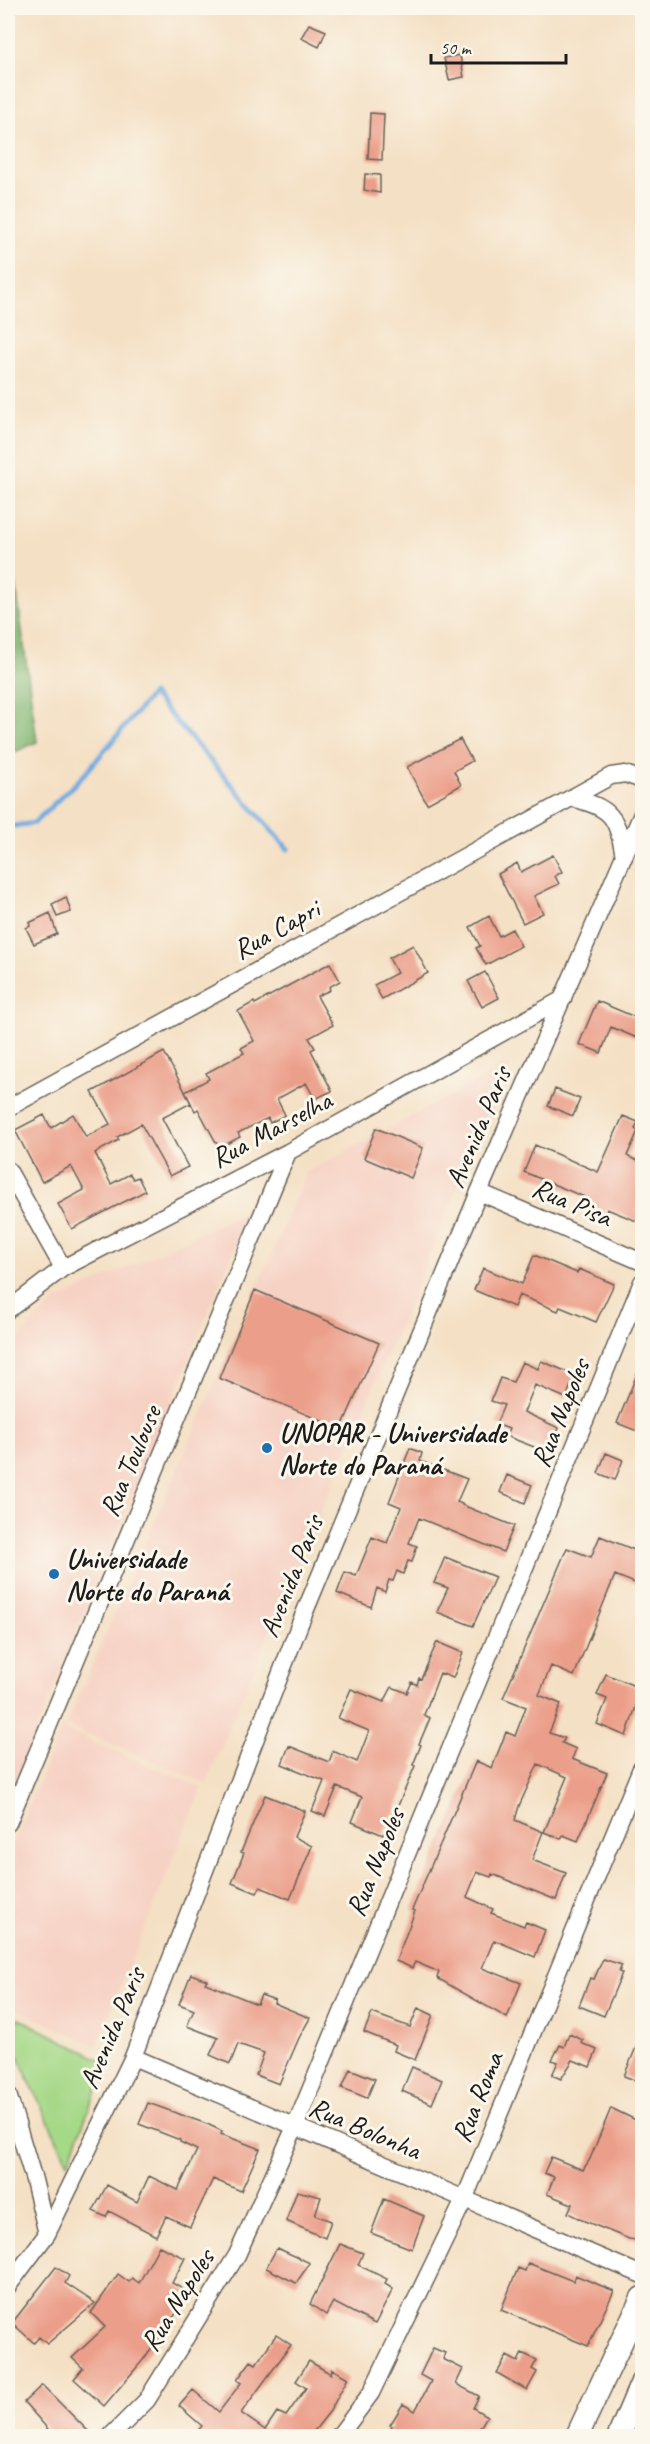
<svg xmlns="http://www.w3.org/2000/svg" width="650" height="2444" viewBox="0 0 650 2444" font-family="Caveat,sans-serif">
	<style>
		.built { fill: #f6d2c4 }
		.green { fill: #a5d887; stroke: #607a52; stroke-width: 1.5 }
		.forest { fill: #84b874; stroke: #506a48; stroke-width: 1.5 }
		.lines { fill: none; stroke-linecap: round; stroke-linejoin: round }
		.stream { stroke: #6eaadf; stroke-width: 5 }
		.building { fill: #eb9e89 }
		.street-casing { stroke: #686157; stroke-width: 19 }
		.secondary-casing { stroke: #686157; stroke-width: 25 }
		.street { stroke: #fff; stroke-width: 16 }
		.secondary { stroke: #fff; stroke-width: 22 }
		.poi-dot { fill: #1f6fb2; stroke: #fbf7ec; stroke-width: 2 }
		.labels { text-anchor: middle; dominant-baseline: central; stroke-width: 6; stroke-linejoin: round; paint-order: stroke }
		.street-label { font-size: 28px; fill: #1c1c1c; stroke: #fbf7ec }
		.poi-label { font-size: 28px; font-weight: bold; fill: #1c1c1c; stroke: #fbf7ec; text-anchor: start }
	</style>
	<rect width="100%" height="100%" fill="#fbf7ec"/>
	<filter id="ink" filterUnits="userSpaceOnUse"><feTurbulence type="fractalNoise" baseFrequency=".0167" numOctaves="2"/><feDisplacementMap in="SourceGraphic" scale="12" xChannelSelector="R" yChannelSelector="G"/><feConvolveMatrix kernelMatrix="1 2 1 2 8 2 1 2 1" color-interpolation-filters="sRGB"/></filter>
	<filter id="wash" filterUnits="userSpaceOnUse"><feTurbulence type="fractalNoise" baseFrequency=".008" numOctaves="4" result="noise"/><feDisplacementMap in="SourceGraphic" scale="24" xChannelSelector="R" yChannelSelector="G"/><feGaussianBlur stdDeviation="1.35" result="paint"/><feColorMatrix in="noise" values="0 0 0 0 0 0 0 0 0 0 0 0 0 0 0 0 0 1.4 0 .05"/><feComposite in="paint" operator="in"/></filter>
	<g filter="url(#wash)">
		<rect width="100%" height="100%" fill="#f4e0c4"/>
		<!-- built -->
		<path class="built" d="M510,1064L206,1783L66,1725L307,1172Z
			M251,1209L8,1799V1349L54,1302Z
			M61,1728L202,1788L97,2046L8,2005V1856Z"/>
		<!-- green -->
		<path class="green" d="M8,2013L107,2063L68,2163L8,2035Z"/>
		<!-- forest -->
		<path class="forest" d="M8,527L37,742L8,755Z"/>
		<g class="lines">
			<!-- stream -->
			<path class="stream" d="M8,827L34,823L84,775L152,694L288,849"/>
		</g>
		<g id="blocks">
			<!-- building -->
			<path class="building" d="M309,24L326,31L319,47L301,38Z
				M460,55L464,77L449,80L444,58Z
				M370,113L384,114L382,160L368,159Z
				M365,174L380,175V193L364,190Z
				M460,739L472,761L454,771L461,785L427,804L407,767Z
				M553,855L562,872L555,876L559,884L534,896L543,913L523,923L498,874L517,863L521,872Z
				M66,897L71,912L57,917L52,904Z
				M50,913L57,934L34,944L26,928L30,926L29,923Z
				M489,916L499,936L512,929L521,946L486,965L476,948L480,946L470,927Z
				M413,945L428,973L382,999L374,985L397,973L389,958Z
				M330,963L340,981L329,987L330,990L317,996L333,1025L309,1038L315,1048L311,1050L332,1091L315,1099L306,1083L277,1099L285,1115L270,1123L268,1118L238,1133L240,1137L219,1148L198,1109L195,1111L185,1092L209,1079L206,1073L244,1053L241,1048L254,1041L238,1011L254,1002L255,1004Z
				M485,972L499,998L482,1007L468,981Z
				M597,1001L642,1020V1040L611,1027L601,1053L579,1044Z
				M164,1052L191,1103L162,1118L188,1167L170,1176L141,1124L117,1137L119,1140L95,1153L111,1184L130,1174L133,1179L138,1177L145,1191L72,1229L58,1204L84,1190L71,1166L42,1182L15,1130L44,1115L51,1128L73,1114L86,1137L110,1124L92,1092Z
				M555,1089L580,1099L573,1116L548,1106Z
				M623,1116L638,1122L635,1129L638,1131L627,1156L642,1163V1213L639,1222L607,1209L604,1217L585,1209L589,1199L524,1172L535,1145L598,1172Z
				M376,1128L423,1148L411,1178L364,1158Z
				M534,1255L577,1273L579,1269L614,1284L596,1322L560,1307L558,1311L519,1295L514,1307L474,1290L483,1268L522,1284Z
				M255,1290L379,1343L341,1429L219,1378Z
				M541,1361L575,1375L566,1398L535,1385L524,1412L559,1428L547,1452L506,1436L509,1429L496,1424L504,1405L491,1401L500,1378L513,1382L522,1362L538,1369Z
				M642,1362V1433L617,1423Z
				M410,1448L422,1453L420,1461L467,1479L457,1502L462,1504V1505L514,1526L503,1552L419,1518L409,1543L417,1546L412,1562L408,1561L403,1574L397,1571L393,1581L389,1580L385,1592L377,1588L371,1607L337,1593L345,1572L356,1576L372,1537L387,1543L401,1507L389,1502Z
				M606,1453L623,1460L615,1480L598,1473Z
				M507,1475L532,1485L525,1503L500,1492Z
				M600,1536L642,1553V1586L615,1575L574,1676L551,1666L539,1695L561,1704L549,1733L565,1738L562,1743L576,1749L572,1759L607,1773L578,1841L563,1835L561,1839L544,1832L567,1777L538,1764L519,1806L515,1820L543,1832L532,1860L566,1873L556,1900L492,1874L491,1877L477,1872L467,1897L493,1909L491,1913L524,1926L526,1922L545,1930L535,1957L494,1940L482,1968L521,1983L507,2018L437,1978L439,1972L415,1962L412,1968L396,1961L415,1911L412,1910L476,1761L492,1768L506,1732L515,1736L526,1707L503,1698L567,1548L591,1557Z
				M445,1557L495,1577L473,1626L437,1612L448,1588L434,1583Z
				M437,1642L463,1653L453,1678L440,1673L424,1715L430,1718L419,1744L421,1745L413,1765L415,1766L394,1815L392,1814L383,1835L352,1822L362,1797L337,1787L325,1816L312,1811L324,1781L282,1764L289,1746L329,1762L333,1751L357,1762L369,1731L338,1718L351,1689L384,1702L392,1687L407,1693L412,1682L417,1685L419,1678L421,1679Z
				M606,1674L642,1689L626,1736L597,1724L607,1699L597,1695Z
				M265,1795L305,1811L294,1837L312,1846L290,1899L260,1887L257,1893L232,1883L244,1853L241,1852Z
				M603,1959L622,1965L619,1972L622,1973L604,2016L579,2006L590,1978L594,1979Z
				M191,1974L207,1980L205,1983L257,2004L261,1995L275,2000L274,2003L310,2018L299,2038L279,2084L256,2075L264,2053L238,2044L230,2064L210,2055L218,2038L187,2026L194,2010L179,2004Z
				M418,2008L433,2015L415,2060L394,2051L396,2045L364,2032L372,2013L410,2027Z
				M642,2033V2083L624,2076Z
				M569,2034L583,2040L581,2043L597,2050L590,2067L573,2060L561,2079L552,2075L558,2062L552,2060L560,2045L564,2047Z
				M412,2067L442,2080L432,2104L402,2091Z
				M350,2069L375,2079L367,2098L342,2088Z
				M148,2103L207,2124L222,2131L221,2134L260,2149L241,2191L213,2179L190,2227L166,2216L156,2236L109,2211L106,2217L93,2211L107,2185L137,2202L149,2176L178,2190L197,2150L180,2142V2140L139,2124Z
				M611,2108L642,2123V2238L636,2240L629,2239L582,2220L568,2213L572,2204L547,2194L554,2177L544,2173L551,2157L583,2170L590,2159Z
				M297,2191L321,2197L315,2215L331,2221L325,2238L286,2221Z
				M384,2199L424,2216L412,2249L371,2233Z
				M340,2244L363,2253L358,2265L387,2279L385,2284L393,2289L375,2324L333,2302L326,2315L310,2304Z
				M159,2246L185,2258L172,2283L190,2293L178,2313L177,2312L143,2360L104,2406L74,2379L83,2368L72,2358L105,2327L91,2313L118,2274L129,2282L132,2278L139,2283Z
				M277,2248L310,2263L296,2283L266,2268Z
				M528,2263L573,2281L575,2275L614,2291L588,2346L501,2310L518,2268L525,2271Z
				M56,2267L69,2276L65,2283L95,2303L47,2344L39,2337L34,2343L12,2323Z
				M276,2335L291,2345L241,2413L265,2430L277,2412L286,2416L306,2388L296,2381L309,2361L331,2374L332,2369L348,2378L330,2411L310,2436H193L202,2426L179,2406L193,2390L219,2412L241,2383L237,2380L251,2361L256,2364Z
				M433,2348L445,2353L443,2359L463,2369L456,2384L479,2396L473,2408L487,2416L475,2436H386L392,2426L390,2425L403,2404L415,2411L431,2381L420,2375Z
				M522,2353L537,2360L532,2369L537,2372L527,2390L497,2373L507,2356L518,2362Z
				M42,2385L87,2430L80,2436H54L24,2402Z"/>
		</g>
	</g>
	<g filter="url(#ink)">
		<use href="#blocks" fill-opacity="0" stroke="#686157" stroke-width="1.5"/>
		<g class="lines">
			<!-- street casing -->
			<g class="street-casing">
				<path id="street" d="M571,798C611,807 618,817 624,857
					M8,1108L611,776L625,774L642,780
					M8,1170L63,1268
					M479,1192L642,1262
					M8,1310L63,1268L288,1152L563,999
					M8,1823L288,1152
					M133,2057L642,2275
					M8,2094L34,2180L47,2234
					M8,2286L47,2234L133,2057L299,1626L479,1192L642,814
					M111,2436L147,2400L237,2255L295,2127L642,1282
					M339,2436L371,2393L464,2200L642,1766"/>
			</g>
			<!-- secondary casing -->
			<g class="secondary-casing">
				<path id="secondary" d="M577,2436L642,2298
					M619,2436L642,2382"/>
			</g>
			<!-- street -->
			<use href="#street" class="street"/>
			<!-- secondary -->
			<use href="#secondary" class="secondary"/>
		</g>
	</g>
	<!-- markers -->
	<g class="poi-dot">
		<circle cx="267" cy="1448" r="6"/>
		<circle cx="54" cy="1574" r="6"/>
	</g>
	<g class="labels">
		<!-- street labels -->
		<g class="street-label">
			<text transform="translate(276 929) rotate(-29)">Rua Capri</text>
			<text transform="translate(478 1127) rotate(-67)">Avenida Paris</text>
			<text transform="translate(271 1129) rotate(-28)">Rua Marselha</text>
			<text transform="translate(572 1202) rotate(23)">Rua Pisa</text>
			<text transform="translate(560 1413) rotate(-68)">Rua Napoles</text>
			<text transform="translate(130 1461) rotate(-67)">Rua Toulouse</text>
			<text transform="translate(291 1576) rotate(-68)">Avenida Paris</text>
			<text transform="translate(375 1862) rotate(-68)">Rua Napoles</text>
			<text transform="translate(112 2028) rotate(-67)">Avenida Paris</text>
			<text transform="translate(477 2097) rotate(-68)">Rua Roma</text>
			<text transform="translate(365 2128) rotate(23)">Rua Bolonha</text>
			<text transform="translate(177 2300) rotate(-58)">Rua Napoles</text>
		</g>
		<!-- poi labels -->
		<g class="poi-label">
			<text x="279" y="1432">UNOPAR - Universidade<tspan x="279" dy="32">Norte do Paraná</tspan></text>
			<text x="66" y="1558">Universidade<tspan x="66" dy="32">Norte do Paraná</tspan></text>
		</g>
	</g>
	<!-- margin -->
	<rect width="650" height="2444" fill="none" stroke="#fbf7ec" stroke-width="30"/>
	<!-- scale -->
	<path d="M431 54v9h135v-9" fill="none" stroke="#1c1c1c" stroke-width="3"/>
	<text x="440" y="54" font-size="18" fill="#1c1c1c" stroke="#fbf7ec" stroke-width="4.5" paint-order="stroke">50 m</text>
</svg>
